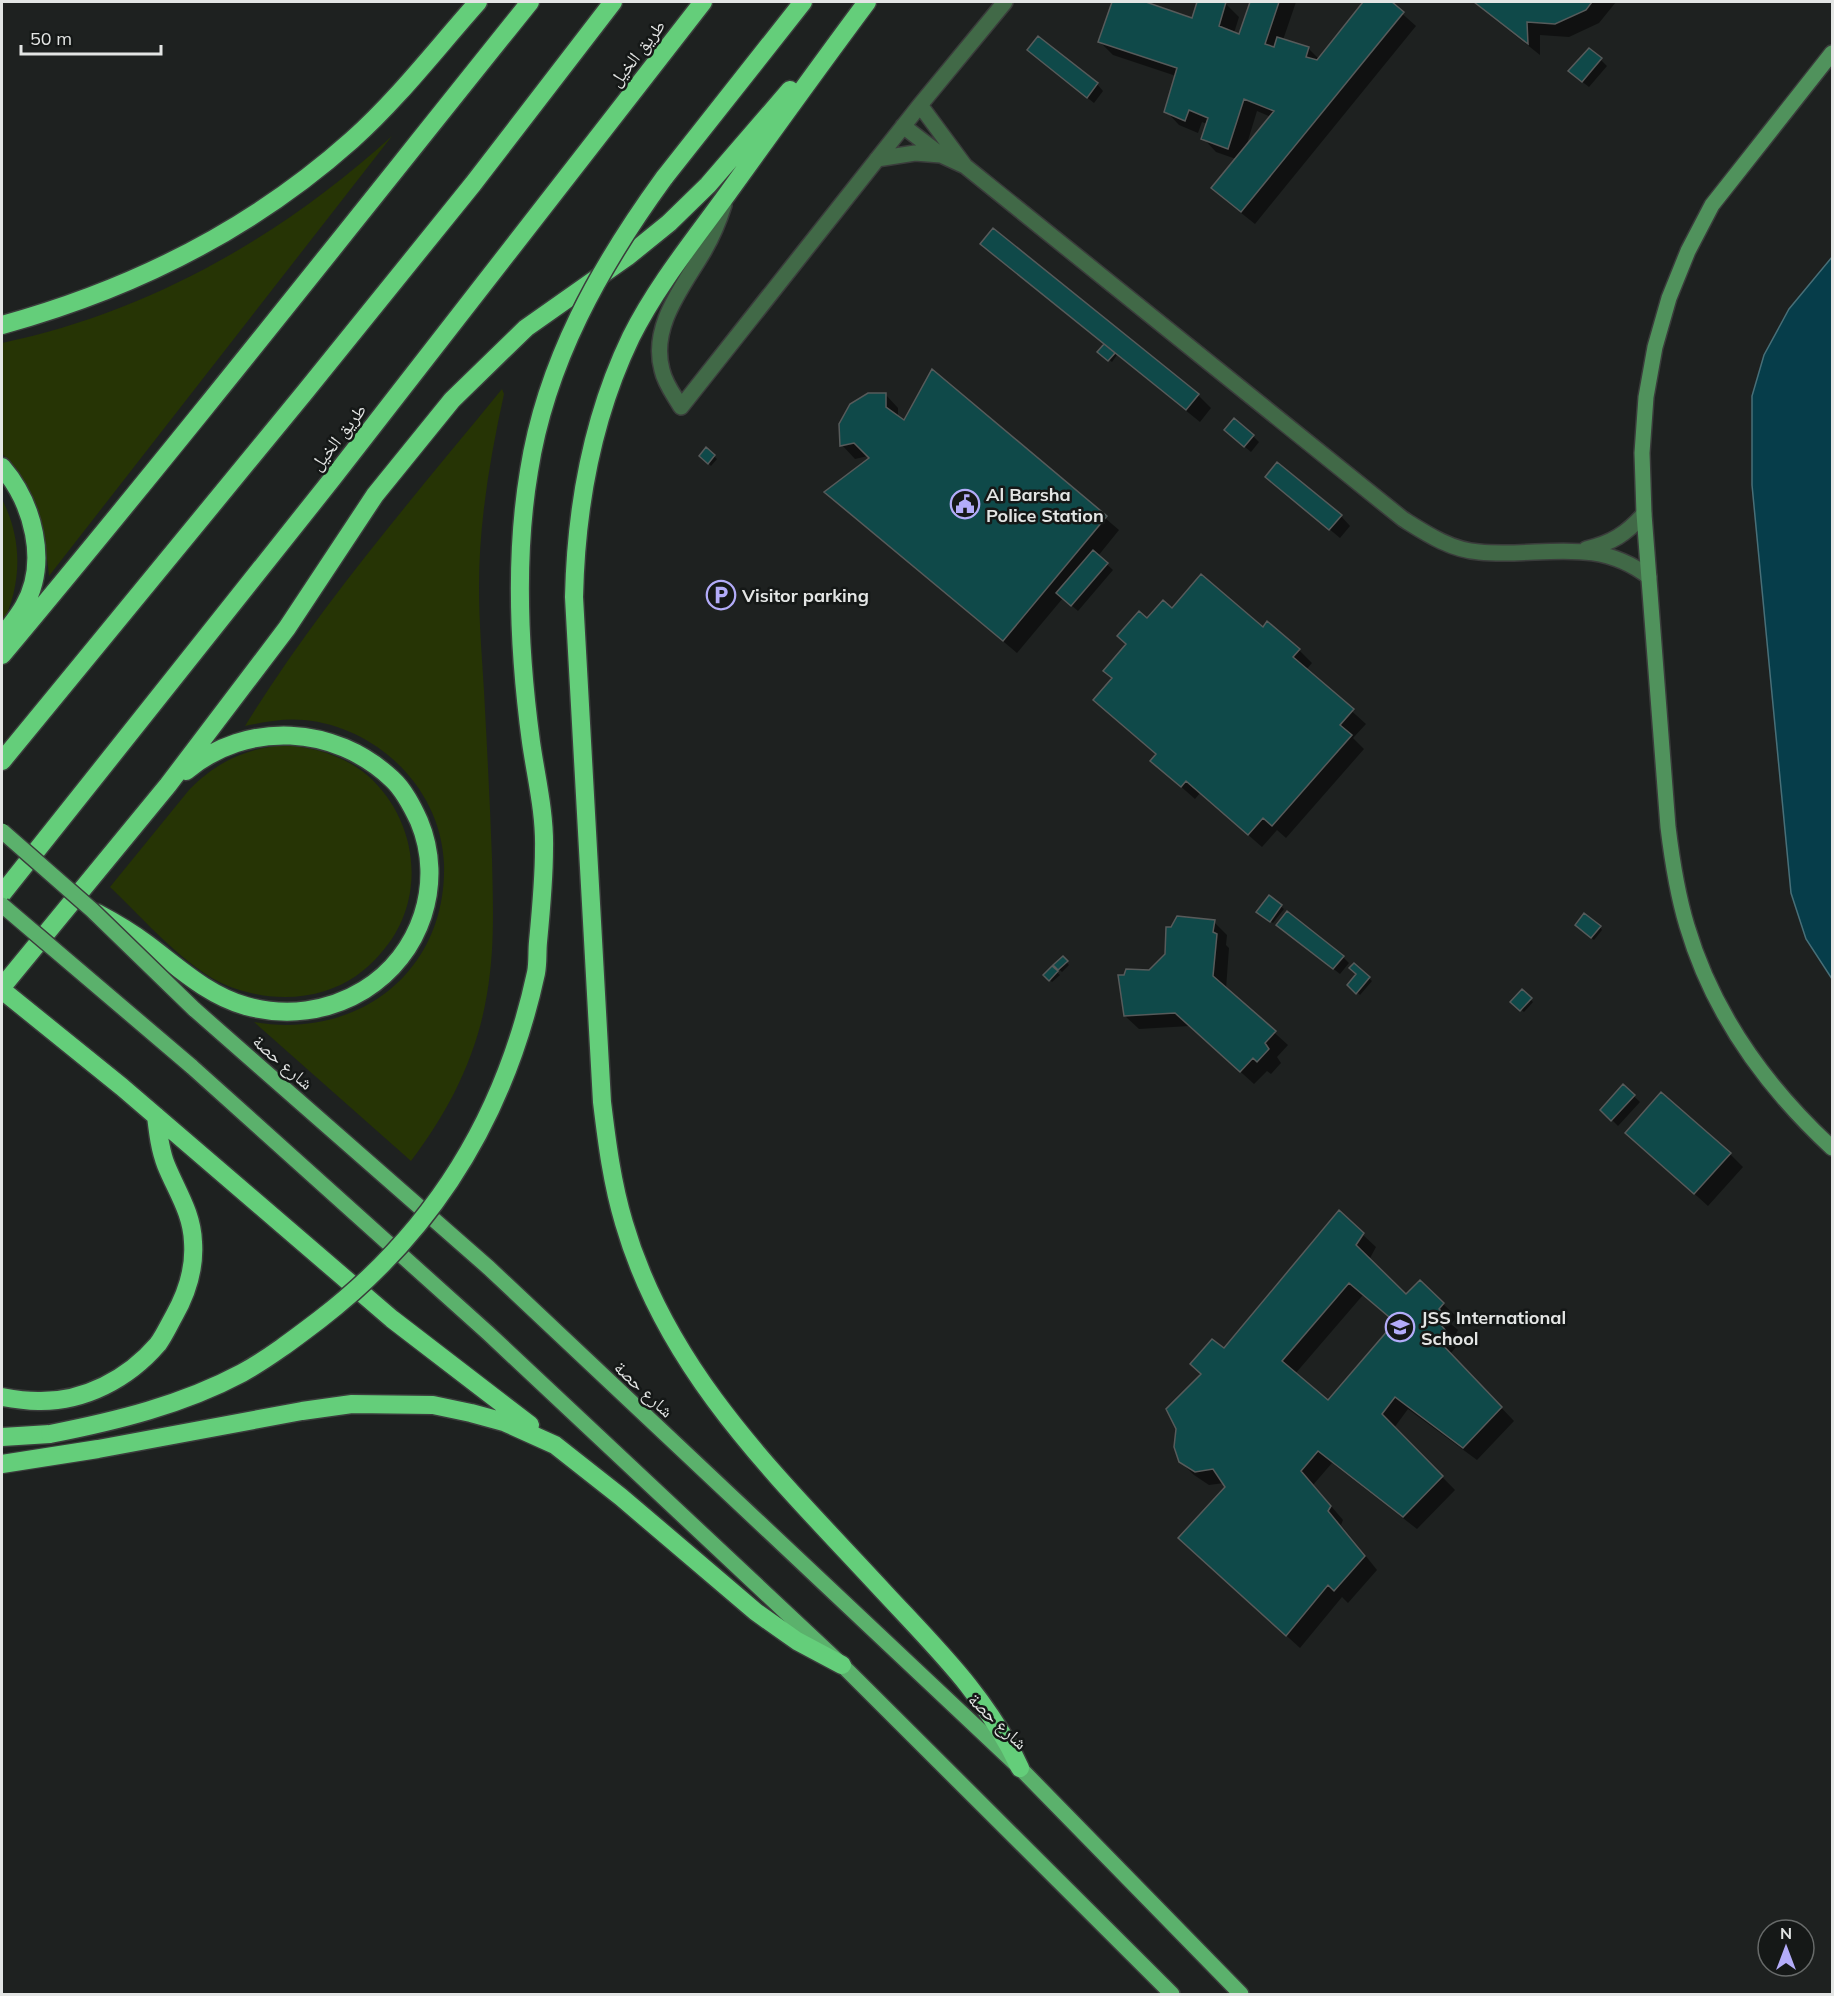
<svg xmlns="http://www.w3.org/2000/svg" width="1834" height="1996" viewBox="0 0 1834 1996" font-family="Mulish,'Noto Naskh Arabic',sans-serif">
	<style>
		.green { fill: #263405 }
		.water { fill: #063d4a; stroke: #486f78; stroke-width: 1.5 }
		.shadow { fill: #0007; fill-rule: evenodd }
		.building { fill: #0f4949; stroke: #575b5b; stroke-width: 1.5; fill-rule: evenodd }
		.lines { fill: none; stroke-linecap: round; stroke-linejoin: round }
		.street-casing { stroke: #3a3c3b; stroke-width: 18 }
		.secondary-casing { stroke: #3a3c3b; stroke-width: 18 }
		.primary-casing { stroke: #3a3c3b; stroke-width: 18 }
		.highway-casing { stroke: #3a3c3b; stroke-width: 21 }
		.street { stroke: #416947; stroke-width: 15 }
		.secondary { stroke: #50925c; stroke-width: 15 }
		.primary { stroke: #5bb16c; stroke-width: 15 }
		.highway { stroke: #64ce7a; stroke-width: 18 }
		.primary-bridge-casing { stroke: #3a3c3b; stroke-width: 18; stroke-linecap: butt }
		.highway-bridge-casing { stroke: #3a3c3b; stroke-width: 21; stroke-linecap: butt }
		.primary-bridge { stroke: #5bb16c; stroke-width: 15 }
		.highway-bridge { stroke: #64ce7a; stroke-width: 18 }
		.labels { text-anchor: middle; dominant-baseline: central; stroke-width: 5; stroke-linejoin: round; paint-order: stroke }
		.street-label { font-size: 18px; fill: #e3e5e4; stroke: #151817 }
		.poi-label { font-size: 18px; font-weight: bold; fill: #e3e5e4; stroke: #151817; text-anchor: start }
	</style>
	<rect width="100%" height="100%" fill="#1e2120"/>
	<!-- green -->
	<path class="green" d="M392,136L49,576C45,529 30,491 2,453V343C149,312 281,237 392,136Z
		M502,389L504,394C490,458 479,522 479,587C479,622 482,656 484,691C487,747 490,803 492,858C493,904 495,949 487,994C477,1056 449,1111 411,1161L254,1022C358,1040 447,972 444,864C441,788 377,727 304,720C284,718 264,722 245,726C319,606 413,498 502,389Z
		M2,499C23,541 22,583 2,626Z
		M283,745C313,747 343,755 367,775C419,820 428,901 381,953C366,971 347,984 325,991C293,1001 259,998 228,986C185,968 144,919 110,887L189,790C216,762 245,749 283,745Z"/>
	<!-- water -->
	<path class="water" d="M1832,257V979L1806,939L1791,893L1752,485V396L1764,355L1789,309Z"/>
	<!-- shadow -->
	<path class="shadow" d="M1114,2H1142L1193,20L1199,2H1220L1226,4L1239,17L1234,33L1240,35L1252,2H1296L1283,40L1308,48L1319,59L1365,2H1389L1416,26L1255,224L1226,201L1213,188L1236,159L1216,152L1203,138L1207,124L1202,122L1198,133L1179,125L1166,111L1176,76L1113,55L1100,42ZM1257,111L1271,117L1246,147Z
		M1473,2H1616L1599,23L1569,37L1540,35V55Z
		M1035,56L1097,84L1103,91L1094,103Z
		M1601,60L1607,66L1589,87L1576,77Z
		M993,230L1198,395L1211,408L1200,422L1117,355L1112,362L1102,354L1105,345L995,257L982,244Z
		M933,371L1119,530L1098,556L1113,570L1078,611L1063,598L1017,653L826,492L871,459L868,456L855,459L842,445L885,394L898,408V418L904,422Z
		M1232,436H1253L1259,442L1251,452Z
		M706,449L717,459L711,466L701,456Z
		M1267,477L1341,516L1350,526L1340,538Z
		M1172,610L1263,629L1299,650L1312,663L1306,670L1366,724L1353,738L1364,749L1286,838L1277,830L1262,847L1200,793L1195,799L1152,761L1157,755L1108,713L1113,678L1148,620Z
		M1269,897L1284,909L1273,923L1261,914Z
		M1214,922L1227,935L1226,945L1229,948L1226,989L1288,1045L1277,1057L1281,1063L1271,1074L1267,1071L1254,1084L1190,1026L1139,1029L1125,1016L1150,971Z
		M1278,925L1343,957L1349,963L1340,974Z
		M1600,927L1602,930L1594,940L1579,928Z
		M1063,958L1069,965L1062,972L1055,965Z
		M1354,965L1372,981L1360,995L1349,985L1358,974Z
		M1052,968L1060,975L1052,982L1045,975Z
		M1522,991L1533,1002L1524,1012L1512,1002Z
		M1623,1086L1640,1102L1618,1126L1602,1110Z
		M1627,1133L1730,1154L1743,1167L1708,1206Z
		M1362,1234L1376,1247L1369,1260L1406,1296L1443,1304L1457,1317L1451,1324L1458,1330L1453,1340L1458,1345L1450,1354L1514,1421L1477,1460L1408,1409L1394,1428L1455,1490L1417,1529L1332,1463L1313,1485L1343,1520L1341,1525L1377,1570L1348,1603L1342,1597L1300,1648L1193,1551L1227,1487L1224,1483L1209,1485L1194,1475L1180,1461L1224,1350ZM1363,1295L1396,1323L1328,1402L1295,1374Z"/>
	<!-- building -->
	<path class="building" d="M1112,2H1146L1192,18L1197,2H1226L1219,26L1239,34L1250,2H1279L1265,44L1274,47L1277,37L1309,47L1306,57L1317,60L1363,2H1392L1404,12L1241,212L1211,188L1274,111L1244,99L1228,149L1201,139L1208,118L1189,110L1185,121L1164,112L1177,68L1098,42Z
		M1474,2H1592L1586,10L1555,24L1527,22L1528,44Z
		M1038,36L1098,83L1087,98L1027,50Z
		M1589,48L1602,58L1582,82L1568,71Z
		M993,228L1199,394L1186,410L980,244Z
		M1104,344L1115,353L1108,361L1097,352Z
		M932,369L1107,516L1003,641L824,492L869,458L854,443L840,446L839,424L850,404L868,393H886V407L904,420Z
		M1234,418L1254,435L1244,447L1224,430Z
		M706,447L715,455L708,464L699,456Z
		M1277,462L1342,515L1329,530L1265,477Z
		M1093,550L1108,563L1071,606L1056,593Z
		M1201,574L1263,627L1267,621L1300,649L1293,657L1354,709L1340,725L1352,735L1272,826L1263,818L1248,835L1186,781L1181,787L1150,761L1156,754L1093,700L1112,678L1103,671L1126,644L1117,636L1139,611L1147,618L1163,600L1172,608Z
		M1269,895L1282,905L1270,922L1256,912Z
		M1287,911L1344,956L1333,969L1276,925Z
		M1584,913L1601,926L1591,938L1575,925Z
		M1177,916L1215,920L1213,932L1217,934L1213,976L1276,1031L1265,1043L1269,1049L1257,1062L1253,1058L1240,1072L1175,1013L1124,1016L1118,975H1124L1126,969L1149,970L1165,954L1166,927H1171Z
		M1063,956L1068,961L1058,970L1053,965Z
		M1354,963L1370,977L1356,994L1347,985L1356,974L1349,968Z
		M1052,966L1058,971L1049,981L1043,975Z
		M1522,989L1532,998L1520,1011L1510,1002Z
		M1623,1084L1635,1095L1611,1121L1600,1110Z
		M1661,1092L1731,1153L1694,1194L1625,1133Z
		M1339,1210L1364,1233L1356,1245L1406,1294L1420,1280L1444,1303L1439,1309L1446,1316L1441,1325L1446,1331L1438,1340L1502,1407L1463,1448L1395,1397L1382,1414L1443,1476L1403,1517L1318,1451L1301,1471L1331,1506L1328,1511L1365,1556L1334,1591L1328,1585L1286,1636L1178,1538L1225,1487L1213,1469L1195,1472L1179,1462L1174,1447L1176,1429L1166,1409L1201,1374L1190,1364L1212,1339L1224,1348ZM1349,1283L1395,1322L1328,1400L1282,1361Z"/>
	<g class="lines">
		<!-- street casing -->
		<g class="street-casing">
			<path id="street" d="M920,105L965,166
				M903,126L941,155L965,166L1403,519C1427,534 1451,550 1479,552C1541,558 1595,535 1649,577
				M877,159L915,153L941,155
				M724,205C719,221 712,237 704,251C683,287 650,326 662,370C665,384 674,395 681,407L920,105L1005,2
				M1586,549C1612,543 1626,534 1644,514"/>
		</g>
		<!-- secondary casing -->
		<g class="secondary-casing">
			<path id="secondary" d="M1832,53L1712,205L1688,251L1669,298L1655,347L1646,397L1642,453L1644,514L1668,827C1672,860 1677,893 1687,926C1713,1014 1765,1086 1832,1148"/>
		</g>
		<!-- primary casing -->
		<g class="primary-casing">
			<path id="primary" d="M194,1009L489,1268L1020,1768L1241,1994
				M191,1066L488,1333L842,1665L1172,1994"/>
		</g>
		<!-- highway casing -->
		<g class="highway-casing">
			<path id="highway" d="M867,2C820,65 774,129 728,193C694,240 657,285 631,337C592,418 576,508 574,597L602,1102C607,1143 612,1183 624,1223C668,1375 781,1480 885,1593C936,1648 988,1698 1020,1768
				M664,178L803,2
				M2,325C133,289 250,231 352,140C398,99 437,48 478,2
				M2,467C33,503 49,562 24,606C18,617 9,627 2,637
				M2,655C182,440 355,220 530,2
				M2,761L305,392L473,184L613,2
				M2,894L332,479L703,2
				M97,913C114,922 131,932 147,944C178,967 207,995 246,1006C286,1017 328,1012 364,990C421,955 445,883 419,821C412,806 404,790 392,779C335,725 247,720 186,771
				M2,987L168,785L287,628L375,495L452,400L526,328L627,257L669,223L708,185L790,90
				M2,990L122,1087L392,1319L530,1425
				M2,1397C13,1399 26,1401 38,1401C84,1402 128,1379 158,1344C164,1336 169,1325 174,1316C187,1293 195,1269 193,1242C192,1213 177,1192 166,1165C160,1150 158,1133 156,1116
				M2,1437L50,1434
				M2,1464L98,1449L302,1411L352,1404L433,1405L471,1413L504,1422L555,1445L621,1497L756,1612L797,1641L842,1665"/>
		</g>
		<!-- street -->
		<use href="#street" class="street"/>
		<!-- secondary -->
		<use href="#secondary" class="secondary"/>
		<!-- primary -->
		<use href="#primary" class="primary"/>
		<!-- highway -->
		<use href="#highway" class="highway"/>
		<!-- primary-bridge casing -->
		<g class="primary-bridge-casing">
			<path id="primary-bridge" d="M2,831L92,910L194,1009
				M2,905L191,1066"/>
		</g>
		<!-- highway-bridge casing -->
		<g class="highway-bridge-casing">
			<path id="highway-bridge" d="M50,1434C116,1421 182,1405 242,1373C269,1358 294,1339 319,1320C435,1231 505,1116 536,973C538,963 537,952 538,942C541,911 544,880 544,849C545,813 536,777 531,742C519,653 514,560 529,471C546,362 600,266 664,178"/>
		</g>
		<!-- primary-bridge -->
		<use href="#primary-bridge" class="primary-bridge"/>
		<!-- highway-bridge -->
		<use href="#highway-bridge" class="highway-bridge"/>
	</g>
	<!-- icons -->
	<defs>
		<g id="civic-ring" transform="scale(1.5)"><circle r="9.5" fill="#151817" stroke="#b3acf9" stroke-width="1.5"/><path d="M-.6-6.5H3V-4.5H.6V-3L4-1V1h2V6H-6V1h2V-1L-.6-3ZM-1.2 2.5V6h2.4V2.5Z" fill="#b3acf9"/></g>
		<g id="parking-ring" transform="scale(1.5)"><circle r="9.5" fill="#151817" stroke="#b3acf9" stroke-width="1.5"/><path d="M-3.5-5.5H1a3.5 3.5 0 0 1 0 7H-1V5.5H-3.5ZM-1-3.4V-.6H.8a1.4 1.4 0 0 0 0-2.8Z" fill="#b3acf9"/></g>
		<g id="school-ring" transform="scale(1.5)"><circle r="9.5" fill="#151817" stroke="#b3acf9" stroke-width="1.5"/><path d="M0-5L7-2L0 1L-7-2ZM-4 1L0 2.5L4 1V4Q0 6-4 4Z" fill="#b3acf9"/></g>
	</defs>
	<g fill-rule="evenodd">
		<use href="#civic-ring" x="965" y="504"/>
		<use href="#parking-ring" x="721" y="595"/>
		<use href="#school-ring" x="1400" y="1327"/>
	</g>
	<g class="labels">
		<!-- street labels -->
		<g class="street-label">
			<text transform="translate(637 53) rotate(-52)">طريق الخيل</text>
			<text transform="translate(338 437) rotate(-52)">طريق الخيل</text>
			<text transform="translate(283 1062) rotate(41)">شارع حصة</text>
			<text transform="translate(644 1389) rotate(43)">شارع حصة</text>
			<text transform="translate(998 1721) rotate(43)">شارع حصة</text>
		</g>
		<!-- poi labels -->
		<g class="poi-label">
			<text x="986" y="494">Al Barsha<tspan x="986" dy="21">Police Station</tspan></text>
			<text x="742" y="595">Visitor parking</text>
			<text x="1421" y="1317">JSS International<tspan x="1421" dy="21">School</tspan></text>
		</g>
	</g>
	<!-- border -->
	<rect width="1834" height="1996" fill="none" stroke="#e3e5e4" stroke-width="6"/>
	<!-- north arrow -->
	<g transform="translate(1786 1948)"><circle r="28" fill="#151817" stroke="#676a69" stroke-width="1.5"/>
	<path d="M0-4.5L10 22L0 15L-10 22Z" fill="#b3acf9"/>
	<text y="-9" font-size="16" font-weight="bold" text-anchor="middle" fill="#e3e5e4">N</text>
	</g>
	<!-- scale -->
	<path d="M21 45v9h140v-9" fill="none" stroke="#e3e5e4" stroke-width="3"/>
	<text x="30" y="45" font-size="18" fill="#e3e5e4" stroke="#151817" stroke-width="4.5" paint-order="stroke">50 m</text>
</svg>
